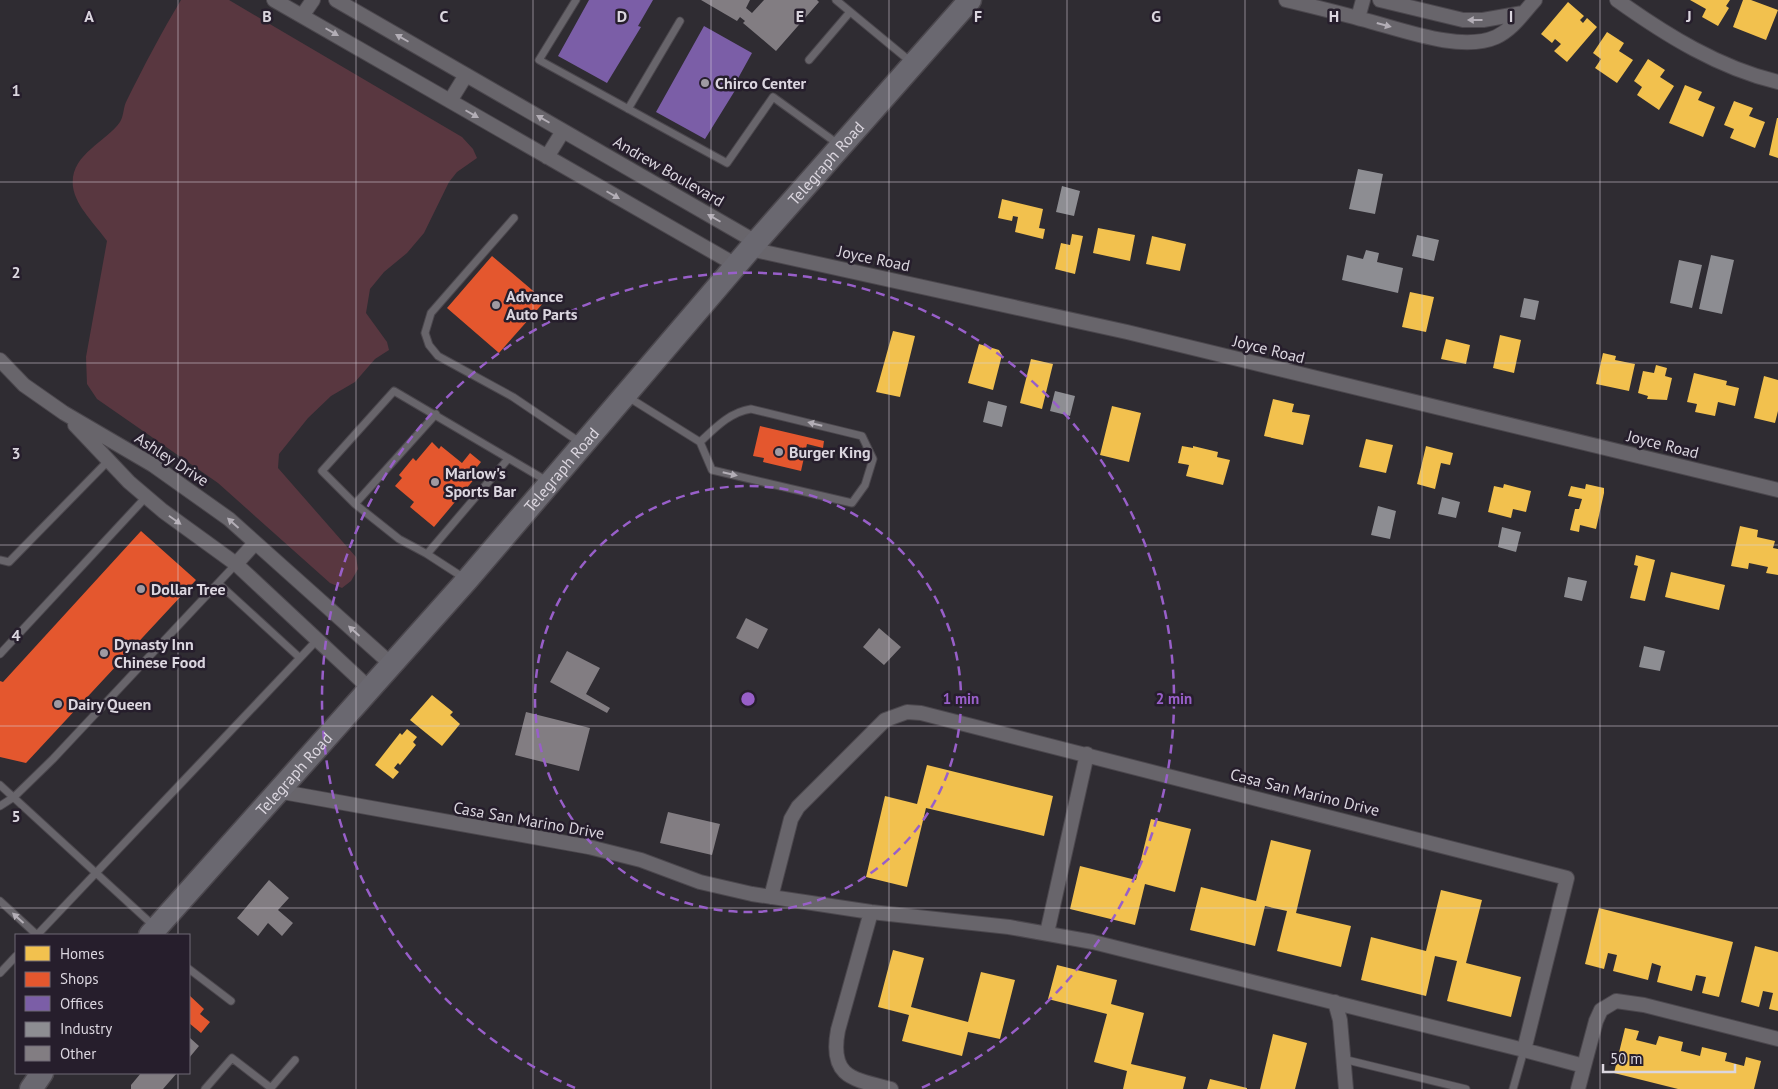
<svg xmlns="http://www.w3.org/2000/svg" width="1778" height="1089" viewBox="0 0 1778 1089" font-family="'PT Sans',sans-serif">
	<style>
		.green { fill: #593740 }
		.homes { fill: #f2c14e }
		.shops { fill: #e4572e }
		.offices { fill: #7b5ea7 }
		.industry { fill: #8d8d92 }
		.building { fill: #827d82 }
		.lines { fill: none; stroke-linecap: round; stroke-linejoin: round }
		.service-casing { stroke: #4b474d; stroke-width: 9 }
		.minor-casing { stroke: #4b474d; stroke-width: 16 }
		.primary-casing { stroke: #4b474d; stroke-width: 25 }
		.service { stroke: #68656b; stroke-width: 7 }
		.minor { stroke: #68656b; stroke-width: 14 }
		.primary { stroke: #6a6870; stroke-width: 22 }
		.oneway { fill: #b3aeb6 }
		.grid { fill: none; stroke: #dbd6df; stroke-width: 1; stroke-opacity: 0.55 }
		.ring { fill: none; stroke: #985fc9; stroke-width: 2.5; stroke-dasharray: 9 6 }
		.poi-dot { fill: #9f9aa2; stroke: #261e2c; stroke-width: 2 }
		.labels { text-anchor: middle; dominant-baseline: central; stroke-width: 5; stroke-linejoin: round; paint-order: stroke }
		.poi-label { font-size: 16px; font-weight: bold; fill: #dbd6df; stroke: #261e2c; text-anchor: start }
		.street-label { font-size: 16px; fill: #dbd6df; stroke: #261e2c }
		.grid-label { font-size: 16px; text-anchor: middle; font-weight: bold; fill: #dbd6df; stroke: #261e2c; stroke-width: 5; stroke-linejoin: round; paint-order: stroke }
		.centre { fill: #985fc9; stroke: #261e2c; stroke-width: 2.5 }
		.ring-label { font-size: 15px; text-anchor: middle; font-weight: bold; fill: #985fc9; stroke: #261e2c; stroke-width: 5; stroke-linejoin: round; paint-order: stroke }
	</style>
	<rect width="100%" height="100%" fill="#2f2c32"/>
	<!-- green -->
	<path class="green" d="M181,0H229L462,137L473,149L477,158L457,172L449,182L424,233L407,253L384,272L370,289L366,313L387,342L389,350L375,359L355,382L331,396L308,418L279,454L278,468L356,557L358,569L351,581L342,588L330,583L218,483L97,399L87,384L86,357L107,241C96,225 76,207 73,187C69,155 105,143 120,122C124,116 123,107 127,100C144,66 161,33 181,0Z"/>
	<!-- homes -->
	<path class="homes" d="M1690,0H1730L1726,6L1729,8L1718,26L1702,17L1706,9Z
		M1743,0H1751L1778,10L1766,40L1733,27Z
		M1568,2L1584,16L1580,20L1583,23L1587,18L1597,27L1567,62L1554,51L1561,44L1555,39L1552,43L1541,34Z
		M1607,32L1624,43L1619,51L1633,60L1617,83L1595,68L1601,59L1593,53Z
		M1648,59L1665,70L1660,77L1674,86L1659,110L1637,95L1642,87L1634,81Z
		M1685,85L1702,92L1698,100L1715,107L1703,137L1669,123Z
		M1734,101L1753,108L1749,116L1765,122L1755,148L1730,138L1734,129L1724,125Z
		M1777,118H1778V158L1769,155Z
		M1002,199L1043,209L1039,228L1045,229L1043,239L1015,232L1018,217L1013,216L1012,221L998,218Z
		M1098,228L1135,235L1130,261L1093,253Z
		M1072,234L1083,236L1075,274L1055,269L1061,243L1070,245Z
		M1152,236L1186,244L1180,271L1146,264Z
		M1410,292L1434,297L1426,332L1402,327Z
		M893,331L915,336L900,397L876,392Z
		M1500,335L1521,340L1514,373L1493,368Z
		M1446,339L1470,345L1466,364L1441,359Z
		M979,344L999,350L1002,355L993,390L968,383Z
		M1603,353L1616,356L1615,360L1635,364L1629,391L1596,384Z
		M1031,359L1053,364L1042,409L1020,403Z
		M1656,365L1667,368L1665,376L1672,378L1667,400L1647,399L1648,396L1638,393L1643,371L1654,373Z
		M1694,373L1727,381L1726,385L1739,388L1735,406L1718,402L1715,416L1695,412L1697,404L1687,402Z
		M1764,376L1778,380V411L1775,423L1754,418Z
		M1273,399L1294,404L1292,412L1310,415L1303,445L1264,436Z
		M1112,406L1141,413L1129,462L1100,455Z
		M1366,439L1393,445L1386,473L1359,467Z
		M1182,446L1193,448V446L1218,452L1217,457L1230,460L1223,485L1186,476L1189,465L1178,463Z
		M1426,446L1453,453L1450,465L1441,463L1435,489L1417,484Z
		M1504,484L1531,491L1526,512L1513,509L1511,518L1488,512L1494,486L1503,488Z
		M1586,484L1604,488V493L1596,529L1580,525L1579,532L1570,530L1575,509H1579L1582,499L1568,496L1571,486L1585,489Z
		M1740,526L1758,530L1757,537L1775,541L1773,548L1778,549V575L1766,573L1768,567L1749,563L1748,569L1731,566Z
		M1636,555L1655,560L1645,601L1630,598L1638,566L1634,565Z
		M1671,572L1725,585L1719,610L1665,597Z
		M432,695L453,712L450,715L460,724L442,746L410,720Z
		M407,729L417,737L413,742L416,745L400,765L398,763L394,768L399,772L393,779L375,765L400,733L402,735Z
		M927,765L1053,796L1044,836L926,808L907,887L866,877L885,796L917,804Z
		M1151,819L1191,829L1175,892L1145,884L1135,925L1070,909L1080,866L1136,880Z
		M1271,840L1311,850L1296,913L1351,926L1341,967L1277,951L1287,911L1265,906L1255,946L1190,930L1201,887L1256,901Z
		M1441,890L1482,900L1466,963L1521,977L1511,1017L1447,1001L1457,961L1435,956L1426,996L1361,980L1371,937L1426,951Z
		M1599,908L1733,942L1719,997L1702,993L1706,977L1696,975L1692,991L1657,982L1661,966L1652,963L1648,980L1613,971L1617,955L1608,953L1604,969L1585,964Z
		M1755,946L1778,952V1011L1769,1009L1773,993L1763,991L1759,1007L1741,1002Z
		M893,950L924,958L911,1007L968,1022L981,972L1015,980L1000,1039L968,1032L962,1056L902,1041L909,1015L878,1007Z
		M1057,965L1117,980L1111,1004L1144,1013L1131,1064L1186,1077L1183,1089H1123L1127,1071L1094,1062L1107,1014L1048,999Z
		M1625,1028L1639,1031L1636,1040L1656,1045L1659,1036L1683,1042L1681,1051L1700,1056L1702,1047L1727,1053L1725,1061L1744,1066L1746,1057L1761,1061L1754,1089H1678L1614,1073Z
		M1273,1034L1307,1043L1295,1089H1260Z
		M1210,1079L1247,1088V1089H1207Z"/>
	<!-- shops -->
	<path class="shops" d="M492,256L545,301L499,353L447,308Z
		M760,426L824,441L823,448L807,444L801,471L763,462L764,458L753,456Z
		M432,442L439,449L441,446L462,463L470,453L481,462L472,473L476,477L434,527L410,507L414,502L395,486L402,478L399,475L413,458L416,461Z
		M141,531L196,580L26,763L0,757V681L3,682Z
		M189,995L204,1009L200,1014L210,1022L201,1033L189,1023Z"/>
	<!-- offices -->
	<path class="offices" d="M589,0H653L638,26L641,27L607,83L558,56Z
		M704,26L752,53L736,82L739,84L705,139L656,112Z"/>
	<!-- industry -->
	<path class="industry" d="M1358,169L1383,174L1375,214L1349,209Z
		M1062,186L1080,191L1074,216L1056,212Z
		M1417,235L1439,240L1434,261L1412,256Z
		M1366,250L1379,253L1377,262L1403,268L1398,293L1342,280L1347,255L1363,259Z
		M1711,255L1734,260L1722,314L1699,309Z
		M1679,260L1702,265L1692,308L1670,303Z
		M1524,298L1539,301L1535,320L1520,317Z
		M1055,391L1075,396L1070,416L1050,411Z
		M988,401L1007,406L1002,427L983,422Z
		M1442,497L1460,502L1456,518L1438,514Z
		M1378,506L1396,511L1390,539L1371,535Z
		M1502,527L1521,532L1516,552L1498,547Z
		M1568,577L1587,581L1582,601L1564,597Z
		M1644,646L1665,651L1660,671L1639,667Z"/>
	<!-- building -->
	<path class="building" d="M701,0H750L746,8L752,13L764,0H817L819,2L776,51L743,23L745,21L740,17L737,21Z
		M746,618L768,629L758,649L736,638Z
		M879,628L901,647L884,665L863,647Z
		M567,651L600,668L586,694L610,708L607,713L550,682Z
		M526,712L590,728L579,771L515,755Z
		M668,812L720,824L712,855L660,843Z
		M269,880L289,898L278,910L293,923L282,936L268,923L258,936L237,918Z
		M189,1037L199,1046L189,1058Z
		M141,1073H177L163,1089H131V1085Z"/>
	<g class="lines">
		<!-- service casing -->
		<g class="service-casing">
			<path id="service" d="M576,0L539,60L727,163L773,97L838,144
				M836,0L911,62
				M809,60L850,12
				M628,109L680,21
				M514,218L431,313L425,333L429,345L438,356L513,397L581,443
				M628,397L700,442L712,470L852,503L865,485L873,459L862,436L751,409C730,412 715,428 700,442
				M355,504L436,414
				M427,554L508,459
				M0,560L9,562L108,461
				M464,578L427,554L399,539L355,504L322,471L394,391L547,481
				M218,583L300,658
				M0,654L146,497
				M0,785L155,927
				M0,806L14,797L53,759L236,564
				M0,901L37,935
				M37,935L317,640
				M189,969L231,1001
				M0,973L16,956
				M1343,1059L1466,1089
				M205,1089L232,1058L271,1088
				M270,1089L295,1060
				M1513,1089L1524,1050"/>
		</g>
		<!-- minor casing -->
		<g class="minor-casing">
			<path id="minor" d="M274,0L736,265
				M336,0L756,242
				M1286,0C1311,6 1336,12 1361,19C1398,28 1460,53 1496,37C1513,29 1523,13 1535,0
				M1380,0L1463,20H1483L1523,13
				M1617,0C1666,35 1719,68 1778,82
				M302,16L313,0
				M1358,18L1363,0
				M450,101L466,75
				M547,157L563,131
				M750,249L1127,332L1778,490
				M0,360L24,385L64,413L153,465L229,519L391,664
				M75,425L129,482L163,511L236,564L369,688
				M236,564L255,543
				M277,791L589,847L641,860L700,882L752,894L871,912L1009,927L1093,942L1524,1050L1567,878L921,713L907,712L885,720L798,807L791,819L771,897
				M871,912L838,1030C829,1077 852,1079 891,1089
				M1047,933L1087,754
				M1335,1002L1340,1020L1346,1089
				M1524,1050L1584,1066L1578,1089
				M1584,1066L1596,1021L1601,1010L1616,1001L1644,1005L1778,1039"/>
		</g>
		<!-- primary casing -->
		<g class="primary-casing">
			<g id="primary">
				<path id="s1" d="M150,935L467,580L750,249L970,0"/>
				<path d="M31,1089L42,1073"/>
			</g>
		</g>
		<!-- service -->
		<use href="#service" class="service"/>
		<!-- minor -->
		<use href="#minor" class="minor"/>
		<!-- primary -->
		<use href="#primary" class="primary"/>
	</g>
	<!-- one-way arrows -->
	<defs><path id="oneway-solid" d="M-6-.8H1V-3.2L6.5 0L1 3.2V.8H-6Z" transform="scale(1.25)"/></defs>
	<g class="oneway">
		<use href="#oneway-solid" transform="translate(1475 20) rotate(180)"/>
		<use href="#oneway-solid" transform="translate(1384 25) rotate(15)"/>
		<use href="#oneway-solid" transform="translate(332 32) rotate(30)"/>
		<use href="#oneway-solid" transform="translate(402 38) rotate(-150)"/>
		<use href="#oneway-solid" transform="translate(472 114) rotate(30)"/>
		<use href="#oneway-solid" transform="translate(543 119) rotate(-150)"/>
		<use href="#oneway-solid" transform="translate(613 195) rotate(30)"/>
		<use href="#oneway-solid" transform="translate(714 218) rotate(-150)"/>
		<use href="#oneway-solid" transform="translate(815 424) rotate(-166)"/>
		<use href="#oneway-solid" transform="translate(730 474) rotate(13)"/>
		<use href="#oneway-solid" transform="translate(175 520) rotate(35)"/>
		<use href="#oneway-solid" transform="translate(233 523) rotate(-138)"/>
		<use href="#oneway-solid" transform="translate(354 631) rotate(-138)"/>
		<use href="#oneway-solid" transform="translate(18 918) rotate(-138)"/>
	</g>
	<!-- grid -->
	<path class="grid" d="M178,0V935M356,0V1089M533,0V1089M711,0V1089M889,0V1089M1067,0V1089M1245,0V1089M1422,0V1089M1600,0V1089M0,182H1778M0,363H1778M0,545H1778M0,726H1778M0,908H1778M178,1073V1089"/>
	<!-- distance rings -->
	<g class="ring">
		<circle cx="748" cy="699" r="213"/>
		<path d="M575 1088A426 426 0 1 1 921 1088"/>
	</g>
	<!-- markers -->
	<g class="poi-dot">
		<circle cx="705" cy="83" r="5"/>
		<circle cx="496" cy="305" r="5"/>
		<circle cx="779" cy="452" r="5"/>
		<circle cx="435" cy="482" r="5"/>
		<circle cx="141" cy="589" r="5"/>
		<circle cx="104" cy="653" r="5"/>
		<circle cx="58" cy="704" r="5"/>
	</g>
	<g class="labels">
		<!-- poi labels -->
		<g class="poi-label">
			<text x="715" y="83">Chirco Center</text>
			<text x="506" y="296">Advance<tspan x="506" dy="18">Auto Parts</tspan></text>
			<text x="789" y="452">Burger King</text>
			<text x="445" y="473">Marlow's<tspan x="445" dy="18">Sports Bar</tspan></text>
			<text x="151" y="589">Dollar Tree</text>
			<text x="114" y="644">Dynasty Inn<tspan x="114" dy="18">Chinese Food</tspan></text>
			<text x="68" y="704">Dairy Queen</text>
		</g>
		<!-- street labels -->
		<g class="street-label">
			<text stroke="none"><textPath href="#s1" startOffset="1026">Telegraph Road</textPath></text>
			<text transform="translate(669 171) rotate(30)">Andrew Boulevard</text>
			<text transform="translate(874 258) rotate(12)">Joyce Road</text>
			<text transform="translate(1269 349) rotate(14)">Joyce Road</text>
			<text transform="translate(1663 444) rotate(14)">Joyce Road</text>
			<text transform="translate(172 459) rotate(33)">Ashley Drive</text>
			<text stroke="none"><textPath href="#s1" startOffset="621">Telegraph Road</textPath></text>
			<text stroke="none"><textPath href="#s1" startOffset="216">Telegraph Road</textPath></text>
			<text transform="translate(1305 792) rotate(14)">Casa San Marino Drive</text>
			<text transform="translate(529 820) rotate(10)">Casa San Marino Drive</text>
		</g>
	</g>
	<g class="grid-label">
		<text x="89" y="22">A</text>
		<text x="267" y="22">B</text>
		<text x="444" y="22">C</text>
		<text x="622" y="22">D</text>
		<text x="800" y="22">E</text>
		<text x="978" y="22">F</text>
		<text x="1156" y="22">G</text>
		<text x="1334" y="22">H</text>
		<text x="1511" y="22">I</text>
		<text x="1689" y="22">J</text>
		<text x="16" y="96">1</text>
		<text x="16" y="278">2</text>
		<text x="16" y="459">3</text>
		<text x="16" y="641">4</text>
		<text x="16" y="822">5</text>
	</g>
	<circle cx="748" cy="699" r="8" class="centre"/>
	<g class="ring-label">
		<text x="961" y="704">1 min</text>
		<text x="1174" y="704">2 min</text>
	</g>
	<!-- legend -->
	<rect x="15" y="934" width="175" height="140" fill="#261e2c" stroke="#6e6874"/>
	<rect x="25" y="946" width="25" height="15" fill="#f2c14e" stroke="#6e6874"/>
	<text x="60" y="959" font-size="15" fill="#dbd6df">Homes</text>
	<rect x="25" y="972" width="25" height="15" fill="#e4572e" stroke="#6e6874"/>
	<text x="60" y="984" font-size="15" fill="#dbd6df">Shops</text>
	<rect x="25" y="996" width="25" height="15" fill="#7b5ea7" stroke="#6e6874"/>
	<text x="60" y="1009" font-size="15" fill="#dbd6df">Offices</text>
	<rect x="25" y="1022" width="25" height="15" fill="#8d8d92" stroke="#6e6874"/>
	<text x="60" y="1034" font-size="15" fill="#dbd6df">Industry</text>
	<rect x="25" y="1046" width="25" height="15" fill="#827d82" stroke="#6e6874"/>
	<text x="60" y="1059" font-size="15" fill="#dbd6df">Other</text>
	<!-- scale -->
	<path d="M1603 1064v8h132v-8" fill="none" stroke="#dbd6df" stroke-width="2.5"/>
	<text x="1610" y="1064" font-size="15" fill="#dbd6df" stroke="#261e2c" stroke-width="4" paint-order="stroke">50 m</text>
</svg>
